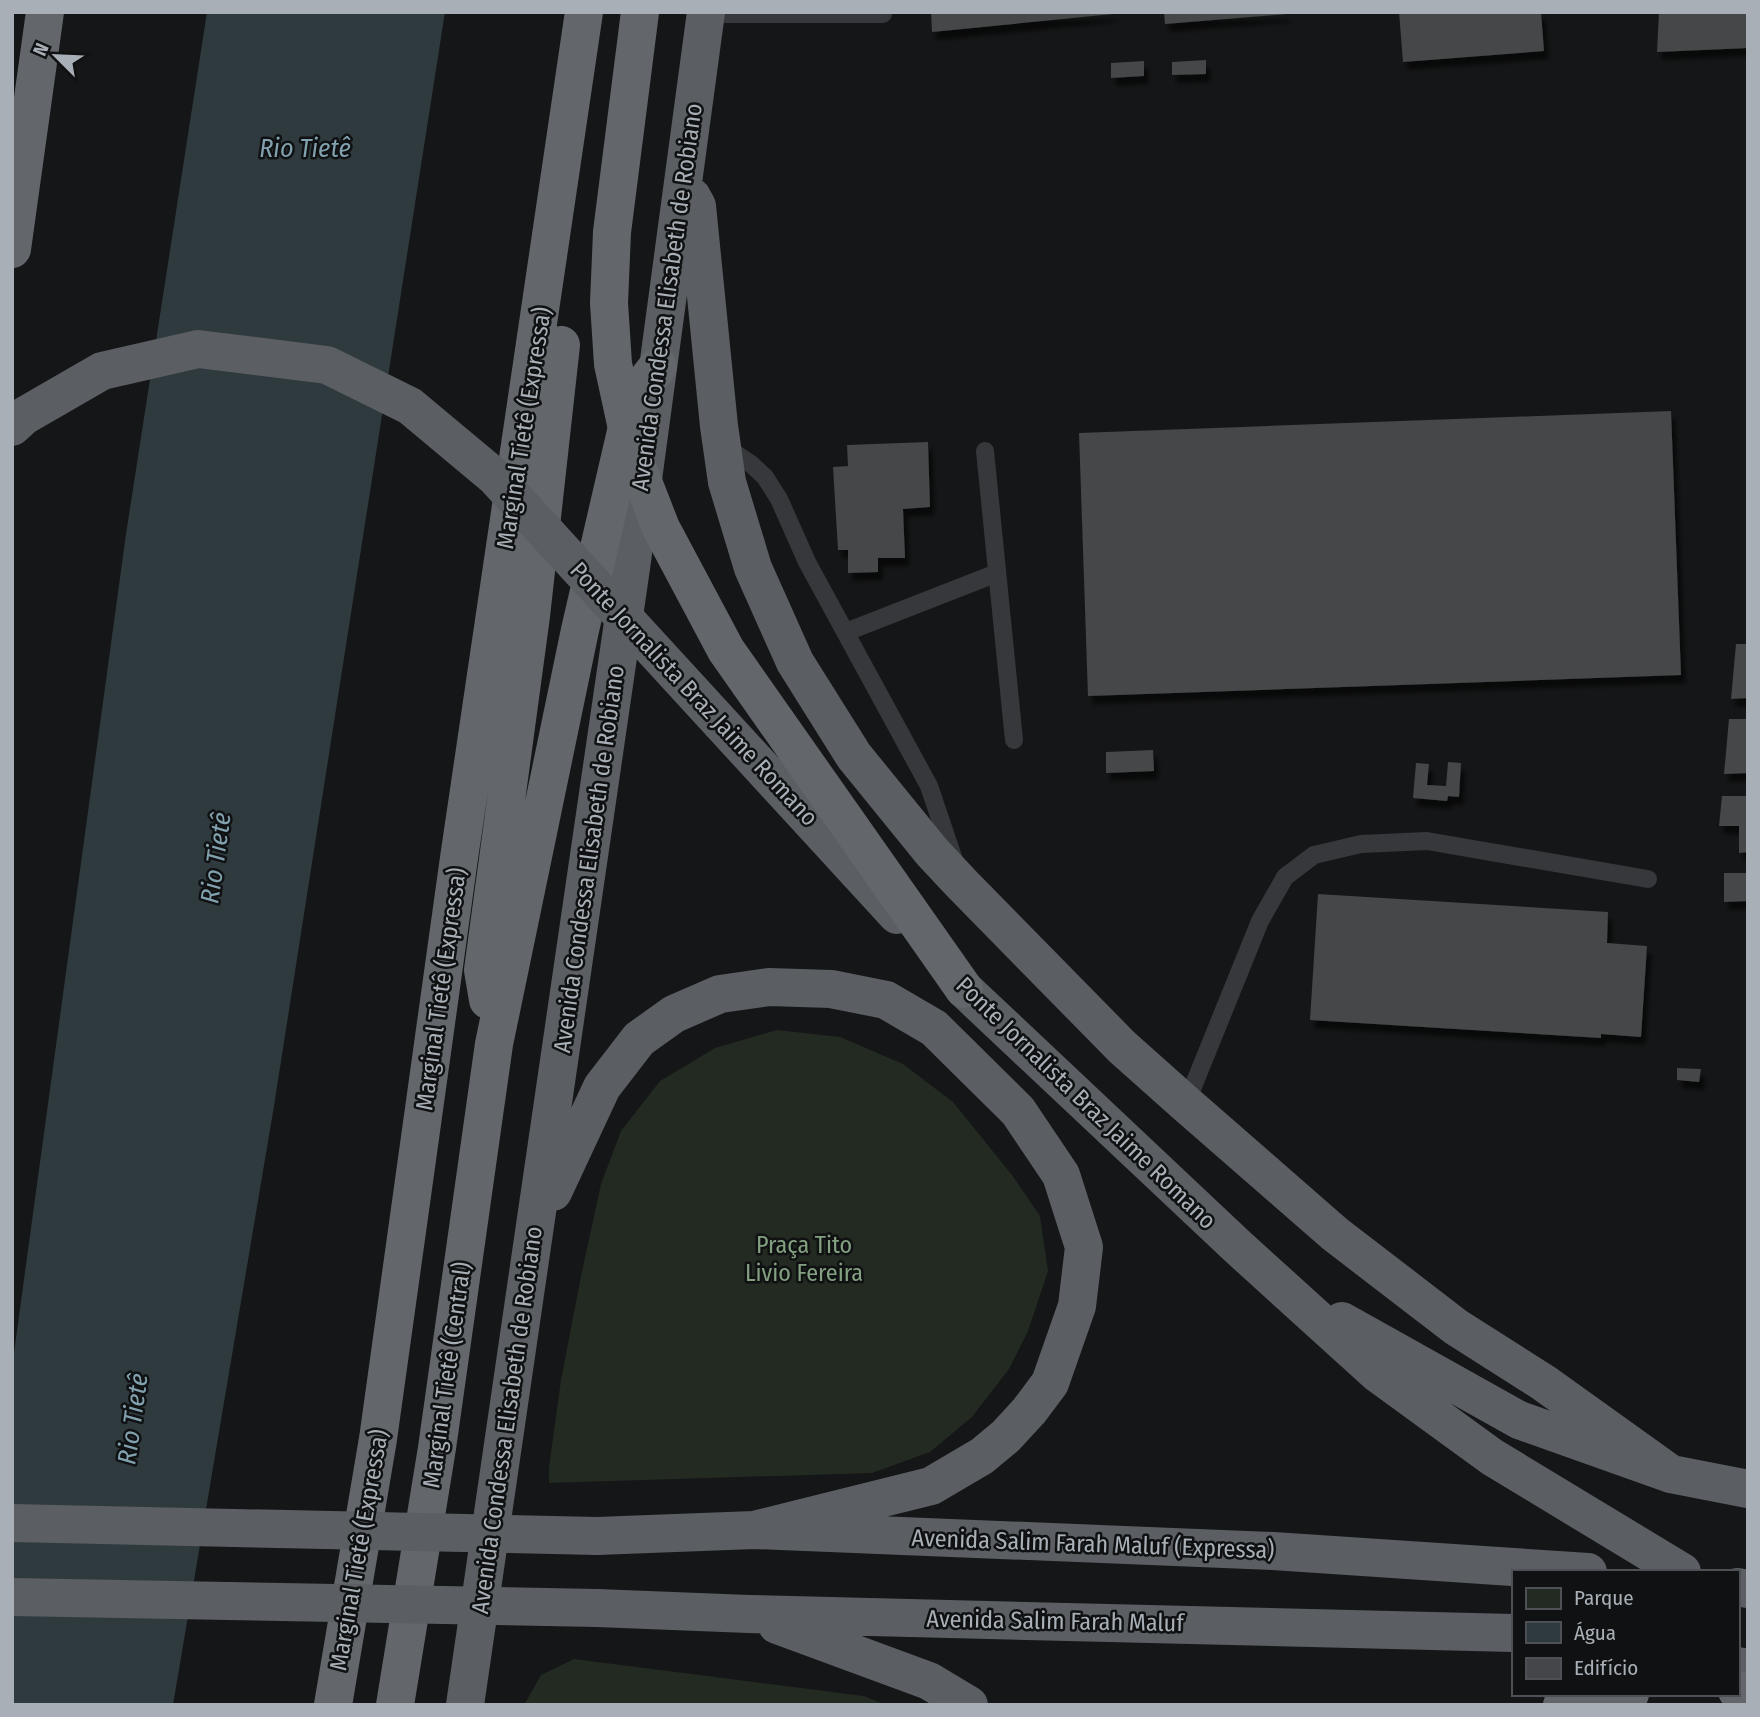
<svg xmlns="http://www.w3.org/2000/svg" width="1760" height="1717" viewBox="0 0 1760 1717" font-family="'Fira Sans Condensed',sans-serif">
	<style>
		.green { fill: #222a22 }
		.water { fill: #2f3a3f }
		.building { fill: #44464a; filter: url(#shadow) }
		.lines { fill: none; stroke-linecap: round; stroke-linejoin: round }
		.service { stroke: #37383c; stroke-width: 18 }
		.trunk { stroke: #5b5e63; stroke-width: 38 }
		.motorway { stroke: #63676c; stroke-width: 38 }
		.trunk-bridge { stroke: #5b5e63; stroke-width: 38 }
		.motorway-bridge { stroke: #63676c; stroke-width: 38 }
		.labels { text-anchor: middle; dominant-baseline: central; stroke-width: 5; stroke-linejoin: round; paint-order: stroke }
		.street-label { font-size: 24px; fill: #a8afb6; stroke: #101112 }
		.park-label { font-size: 24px; fill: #83a081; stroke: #101112 }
		.water-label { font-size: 26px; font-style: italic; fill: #82a1af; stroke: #101112 }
	</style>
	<defs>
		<filter id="shadow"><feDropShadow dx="4.5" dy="8" stdDeviation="2" flood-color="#0009"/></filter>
	</defs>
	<rect width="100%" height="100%" fill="#151617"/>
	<!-- green -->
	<path class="green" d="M777,1030L840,1037L903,1064L953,1102L1012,1175L1040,1216L1048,1271L1028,1331L1009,1369L972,1417L930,1452L872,1473L549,1483V1467L561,1380L581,1276L601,1184L621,1131L660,1081L715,1048Z
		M574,1659L864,1696L886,1705H524L541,1675Z"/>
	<!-- water -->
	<path class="water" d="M207,12H445L274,1106L173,1705H12V1367L126,534Z"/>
	<!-- building -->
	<path class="building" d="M931,12H1113V14L932,32Z
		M1164,12H1287V14L1165,24Z
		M1399,12H1541L1544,51L1403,62Z
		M1659,12H1748V48L1657,52Z
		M1206,60V74L1172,75V62Z
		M1144,61V76L1111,78V63Z
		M1671,411L1681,675L1088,696L1079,433Z
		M928,442L930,507L903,509L905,558H878V572L848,573V550H838L833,467L848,466L847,445Z
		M1736,644H1748V698L1731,699Z
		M1729,719H1748V773L1724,774Z
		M1153,750L1154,771L1106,773V752Z
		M1448,762L1461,763L1459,797L1448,796L1447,801L1413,798L1416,763L1429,764L1427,785L1446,786Z
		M1722,796H1748V852L1739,853V826H1719Z
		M1724,873H1748V901L1724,902Z
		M1318,894L1608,912L1607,943L1647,946L1641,1037L1601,1034V1038L1310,1020Z
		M1677,1068L1701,1069L1699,1082L1677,1080Z"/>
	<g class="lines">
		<!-- service -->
		<path class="service" d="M705,14H883V12
			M724,446L751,464L765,477L779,499L807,562L929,786L954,860
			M985,451L1014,740
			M846,632L997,573
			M1186,1104L1260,921L1285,877L1314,855L1361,844L1427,841L1648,879"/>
		<!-- trunk -->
		<path class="trunk" d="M692,197L697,206L719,426L727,482L753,568L795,662L854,756L932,852L961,883L1122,1047L1186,1104L1335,1234L1456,1327L1544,1383L1671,1474
			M964,989L1238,1247L1378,1374L1492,1457L1682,1572
			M553,1192L602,1087L639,1039L674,1014L720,994L769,987L831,989L886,1000L934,1028L1018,1111L1061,1175L1084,1247L1077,1306L1050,1383L1029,1411L1006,1436L982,1456L931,1486L754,1530
			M1342,1321L1519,1420L1671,1474L1748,1489
			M597,1536L754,1530L1273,1551L1588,1572
			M1737,1587L1748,1589
			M597,1608L749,1614L1513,1633
			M777,1625L929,1681L969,1705
			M1737,1666L1748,1668
			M465,1705L631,568L706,12"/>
		<!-- motorway -->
		<path class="motorway" d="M12,249L45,12
			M488,1000L483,970L531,616L561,345
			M1737,1691H1748
			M333,1705L378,1439L459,858L584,12
			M395,1705L437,1448L494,1044L580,630L634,397L658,366
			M1562,1705L1630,1694"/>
		<!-- trunk-bridge -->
		<path class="trunk-bridge" d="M12,427L24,416L102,371L198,349L327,365L410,406L495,477L897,915
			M12,1523L597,1536
			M12,1597L597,1608"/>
		<!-- motorway-bridge -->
		<path class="motorway-bridge" d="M640,12L612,232L609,303L613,364L633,456L661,528L726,650L964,989"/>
	</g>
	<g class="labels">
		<!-- street labels -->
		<g class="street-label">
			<text transform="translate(667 297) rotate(-82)">Avenida Condessa Elisabeth de Robiano</text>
			<text transform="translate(524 428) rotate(-81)">Marginal Tietê (Expressa)</text>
			<text transform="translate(694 694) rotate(47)">Ponte Jornalista Braz Jaime Romano</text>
			<text transform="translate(589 859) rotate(-82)">Avenida Condessa Elisabeth de Robiano</text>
			<text transform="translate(441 989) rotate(-82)">Marginal Tietê (Expressa)</text>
			<text transform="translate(1086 1103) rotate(44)">Ponte Jornalista Braz Jaime Romano</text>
			<text transform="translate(447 1375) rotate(-82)">Marginal Tietê (Central)</text>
			<text transform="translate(507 1420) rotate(-82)">Avenida Condessa Elisabeth de Robiano</text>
			<text transform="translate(1093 1544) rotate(2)">Avenida Salim Farah Maluf (Expressa)</text>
			<text transform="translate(359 1550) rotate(-80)">Marginal Tietê (Expressa)</text>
			<text transform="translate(1055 1621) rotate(1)">Avenida Salim Farah Maluf</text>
		</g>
		<!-- park labels -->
		<g class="park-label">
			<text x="804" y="1245">Praça Tito<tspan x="804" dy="28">Livio Fereira</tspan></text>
		</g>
		<!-- water labels -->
		<g class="water-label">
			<text x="305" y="148">Rio Tietê</text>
			<text transform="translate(216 858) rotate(-82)">Rio Tietê</text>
			<text transform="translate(133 1419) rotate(-82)">Rio Tietê</text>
		</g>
	</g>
	<!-- border -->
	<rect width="1760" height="1717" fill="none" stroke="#a8afb6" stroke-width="28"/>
	<!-- legend -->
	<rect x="1512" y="1570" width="228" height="126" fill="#101112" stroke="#4d5054" stroke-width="2"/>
	<rect x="1526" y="1588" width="35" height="21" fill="#222a22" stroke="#4d5054" stroke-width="2"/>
	<text x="1574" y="1605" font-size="21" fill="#a8afb6">Parque</text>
	<rect x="1526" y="1622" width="35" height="21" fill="#2f3a3f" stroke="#4d5054" stroke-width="2"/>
	<text x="1574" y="1640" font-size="21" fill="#a8afb6">Água</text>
	<rect x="1526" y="1658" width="35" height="21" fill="#44464a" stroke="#4d5054" stroke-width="2"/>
	<text x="1574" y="1675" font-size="21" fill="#a8afb6">Edifício</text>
	<!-- north arrow -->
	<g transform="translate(56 56) rotate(294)" stroke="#101112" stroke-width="5" paint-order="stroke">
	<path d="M0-5L12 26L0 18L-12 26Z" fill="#a8afb6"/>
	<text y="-10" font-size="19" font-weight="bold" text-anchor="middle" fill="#a8afb6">N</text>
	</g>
</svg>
